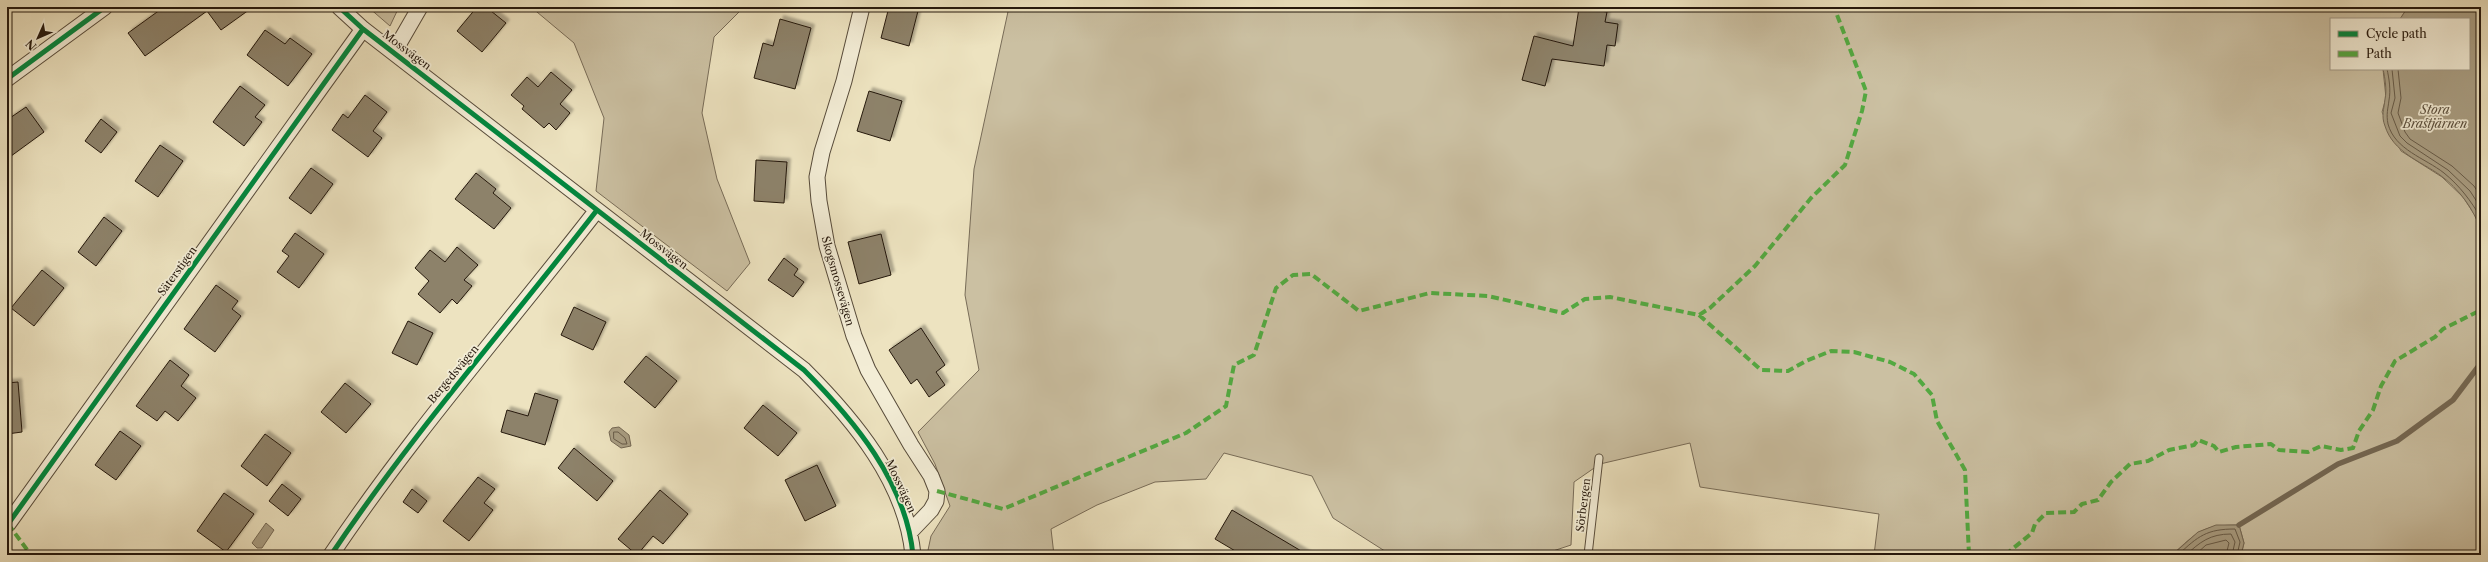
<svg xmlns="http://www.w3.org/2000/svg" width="2488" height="562" viewBox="0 0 2488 562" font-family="'Libre Caslon Text',serif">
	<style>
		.green { fill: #cbc0a2; stroke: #786c58 }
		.water { fill: #a99e83; stroke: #746854 }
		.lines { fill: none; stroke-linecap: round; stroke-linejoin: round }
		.shore { stroke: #675b48; stroke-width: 1 }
		.stream { stroke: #746854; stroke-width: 5.5 }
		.building { fill: #8d826a; stroke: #25180d; filter: url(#shadow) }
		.service-casing { stroke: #574b3a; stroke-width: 9 }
		.minor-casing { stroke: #574b3a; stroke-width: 17 }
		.service { stroke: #f3edd6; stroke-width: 7 }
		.minor { stroke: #f3edd6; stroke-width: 15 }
		.quiet { stroke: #53a941; stroke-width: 4; stroke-dasharray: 8 4; stroke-linecap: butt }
		.cycleway-casing { stroke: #f3edd6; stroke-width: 8 }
		.cycleway { stroke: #00873e; stroke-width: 5 }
		.labels { text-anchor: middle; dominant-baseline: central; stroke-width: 3.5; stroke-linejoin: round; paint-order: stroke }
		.street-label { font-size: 11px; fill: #25180d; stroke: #f3edd6 }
		.water-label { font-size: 12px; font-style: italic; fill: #5a4e3c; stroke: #f3edd6 }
	</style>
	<defs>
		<filter id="shadow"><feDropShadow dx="3.5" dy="-3.5" stdDeviation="1" flood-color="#0004"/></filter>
	</defs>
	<rect width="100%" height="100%" fill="#ede3c0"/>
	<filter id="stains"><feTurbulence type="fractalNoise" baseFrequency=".005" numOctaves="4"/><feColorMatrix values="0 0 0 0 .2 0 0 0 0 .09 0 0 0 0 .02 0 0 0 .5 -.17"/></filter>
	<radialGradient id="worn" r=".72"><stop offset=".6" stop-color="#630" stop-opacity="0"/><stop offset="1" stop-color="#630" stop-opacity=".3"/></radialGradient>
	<!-- green -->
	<path class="green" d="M368,7H399L390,26Z
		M531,7H744L714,37L702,113L717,179L750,263L727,291L596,191L604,118L574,43Z
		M1009,7H2408L2400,19H2331V69H2383L2386,98L2382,112L2401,151L2442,177L2463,197L2478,220L2481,231V555H2241L2244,543L2239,525C2203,525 2198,531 2172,555H1874L1879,514L1700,487L1690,443L1600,464L1574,482L1571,545L1541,555H1391L1333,518L1312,476L1224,453L1206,479L1155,482L1097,505L1051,529L1054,555H927L931,536L950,506L935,464L918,432L979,370L965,295L974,169Z"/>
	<!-- water -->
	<path class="water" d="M2408,7H2481V231C2474,209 2459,189 2440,175C2420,161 2393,152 2385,126C2381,116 2384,109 2385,99C2387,90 2385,78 2383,69H2469V19H2400Z
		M619,427L629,435L631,446L621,448L611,441L609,432L612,428Z
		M266,523L274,530L262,548H257L252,543Z
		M2216,525H2239L2244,543L2241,555H2172L2198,532Z"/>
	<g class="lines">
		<!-- shore -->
		<path class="shore" d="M2387,69C2389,78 2391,90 2389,100C2388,109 2386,114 2388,124C2395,150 2425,158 2444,173C2460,186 2471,201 2481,218
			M2392,69L2395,98L2391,113L2400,136L2407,143L2448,170L2470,191L2481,208
			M2398,69L2401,98L2398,113L2405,132L2410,139L2452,166L2474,186L2481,197
			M614,432H618L625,438L627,444H622L614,439Z
			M2178,555C2198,536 2207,529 2235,529L2240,542L2237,555
			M2186,555C2200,542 2210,534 2231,534L2235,542L2232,555
			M2195,555L2206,545L2226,540L2229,543L2226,555"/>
		<!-- stream -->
		<path class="stream" d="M2239,525L2338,464L2397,441L2453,400L2481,363"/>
	</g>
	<!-- building -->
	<path class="building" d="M164,7H253L221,30L207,11L145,56L128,33Z
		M477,7H486L506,23L482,52L457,31Z
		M889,7H919L909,46L881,38Z
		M1579,8L1607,12L1605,22L1618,24L1615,46L1607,45L1604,66L1552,59L1545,86L1522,80L1534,36L1573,46Z
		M780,19L811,28L795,89L754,78L763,43L773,46Z
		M265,30L285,44L290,38L312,54L288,86L247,55Z
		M551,72L572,90L560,104L570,113L556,130L549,123L544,128L522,109L524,106L511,95L527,77L538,87Z
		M240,86L265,105L255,117L262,122L244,146L213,122Z
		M869,91L902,101L890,141L857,131Z
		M365,95L387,112L373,131L382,138L368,157L332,130L343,114L348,118Z
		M26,107L44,132L7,159V120Z
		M101,119L117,132L101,153L85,141Z
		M160,145L183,161L158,197L135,181Z
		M756,160L787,162L784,203L754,201Z
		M311,168L333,184L311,214L289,198Z
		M476,173L496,189L493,193L511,208L494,229L455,199Z
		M104,217L122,231L96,266L78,252Z
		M295,233L324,254L299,288L277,272L289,256L282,251Z
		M881,234L891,275L859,284L848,242Z
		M457,247L478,265L464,280L472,286L457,304L452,299L440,313L418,294L429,281L415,268L430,250L445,262Z
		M784,258L798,269L794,275L804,282L793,297L768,280Z
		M42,270L64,288L34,326L11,308Z
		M216,285L238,301L232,309L241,316L215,352L184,329Z
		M574,307L606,322L593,350L561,335Z
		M408,321L433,333L417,365L392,353Z
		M921,328L945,365L936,372L945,385L929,397L917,379L911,384L889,350Z
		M646,356L677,381L655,408L624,382Z
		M170,360L189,375L181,386L196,398L178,421L165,411L157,421L136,406Z
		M18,382L22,432L7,434V383Z
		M345,383L371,404L346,433L321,412Z
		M535,393L558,400L545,445L501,432L507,410L528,416Z
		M763,405L797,433L778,456L744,428Z
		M120,431L141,446L116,480L95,465Z
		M265,434L291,453L267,486L241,466Z
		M574,448L613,481L597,501L558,468Z
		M817,465L836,506L805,521L785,480Z
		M478,477L495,489L484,503L493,510L469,541L443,521Z
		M282,484L301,499L288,516L269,501Z
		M412,489L427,501L418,513L403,502Z
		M660,490L688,514L663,544L653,536L637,555L618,539Z
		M224,493L254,514L226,552L197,531Z
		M1232,510L1308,555H1242L1215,539Z"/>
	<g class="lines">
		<!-- service casing -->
		<g class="service-casing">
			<path id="service" d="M1588,555L1599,458"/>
		</g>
		<!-- minor casing -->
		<g class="minor-casing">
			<path id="minor" d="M339,7L363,29L804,370C854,420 906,482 913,555
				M862,7L844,81L822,152L817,177L819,201L827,246L854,336L868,370L911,445L931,476L937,491L936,501L931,510L911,531
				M394,52L420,7
				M7,79L105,7
				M8,524L363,29
				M331,555C412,434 508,325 597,210"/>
		</g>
		<!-- service -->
		<use href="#service" class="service"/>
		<!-- minor -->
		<use href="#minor" class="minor"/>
		<!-- quiet -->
		<path class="quiet" d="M1699,315L1761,370L1788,371L1806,361L1831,351L1854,352L1890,362L1914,374L1932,395L1937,421L1965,470L1969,555
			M937,491L1003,509L1186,433L1226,406L1234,365L1254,355L1276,288L1293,275L1311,274L1359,311L1430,293L1488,296L1563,313L1585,299L1610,297L1699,315L1710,308L1755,266L1811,198L1845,165L1862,111L1866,91L1834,7
			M8,524L31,555
			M2005,555L2032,533L2035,524L2046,513L2074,512L2082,504L2098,500L2111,482L2130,464L2148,461L2169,450L2194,445L2198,440L2214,446L2219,452L2236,447L2271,444L2279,450L2308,452L2321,446L2341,450L2353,448L2359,431L2373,410L2381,386L2395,361L2435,337L2443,329L2477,312"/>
		<!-- cycleway casing -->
		<g class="cycleway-casing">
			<path id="cycleway" d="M339,7L363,29L804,370C854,420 906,482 913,555
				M7,79L105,7
				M8,524L363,29
				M331,555C412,434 508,325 597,210"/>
		</g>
		<!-- cycleway -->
		<use href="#cycleway" class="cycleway"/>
	</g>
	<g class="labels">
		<!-- street labels -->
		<g class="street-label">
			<text transform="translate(407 50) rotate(37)">Mossvägen</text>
			<text transform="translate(664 249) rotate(38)">Mossvägen</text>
			<text transform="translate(177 271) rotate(-54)">Säterstigen</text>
			<text transform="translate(838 281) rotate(74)">Skogsmossevägen</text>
			<text transform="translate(453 374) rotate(-50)">Bergedsvägen</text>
			<text transform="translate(901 486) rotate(65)">Mossvägen</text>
			<text transform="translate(1583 505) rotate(-83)">Sörbergen</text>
		</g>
		<!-- water labels -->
		<g class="water-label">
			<text x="2435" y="109">Stora<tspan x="2435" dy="14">Brastjärnen</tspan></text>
		</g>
	</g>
	<!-- margin -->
	<rect width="2488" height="562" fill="none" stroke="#ede3c0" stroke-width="24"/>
	<rect x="8" y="8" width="2472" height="546" fill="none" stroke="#25180d" stroke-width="2"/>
	<rect x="12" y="12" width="2464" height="538" fill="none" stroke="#25180d"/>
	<!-- legend -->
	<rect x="2330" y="18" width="140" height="52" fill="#f3edd6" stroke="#a19886"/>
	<rect x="2338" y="31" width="20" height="6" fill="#00873e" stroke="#a19886"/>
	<text x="2366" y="38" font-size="12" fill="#25180d">Cycle path</text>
	<rect x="2338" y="51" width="20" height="6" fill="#53a941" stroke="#a19886"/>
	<text x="2366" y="58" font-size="12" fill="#25180d">Path</text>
	<!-- north arrow -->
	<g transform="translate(38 38) rotate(225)" stroke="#f3edd6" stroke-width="3" paint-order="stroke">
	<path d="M0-3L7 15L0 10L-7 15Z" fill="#25180d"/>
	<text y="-6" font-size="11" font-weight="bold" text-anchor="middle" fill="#25180d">N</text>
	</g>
	<rect width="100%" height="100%" filter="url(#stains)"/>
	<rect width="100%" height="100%" fill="url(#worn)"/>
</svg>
